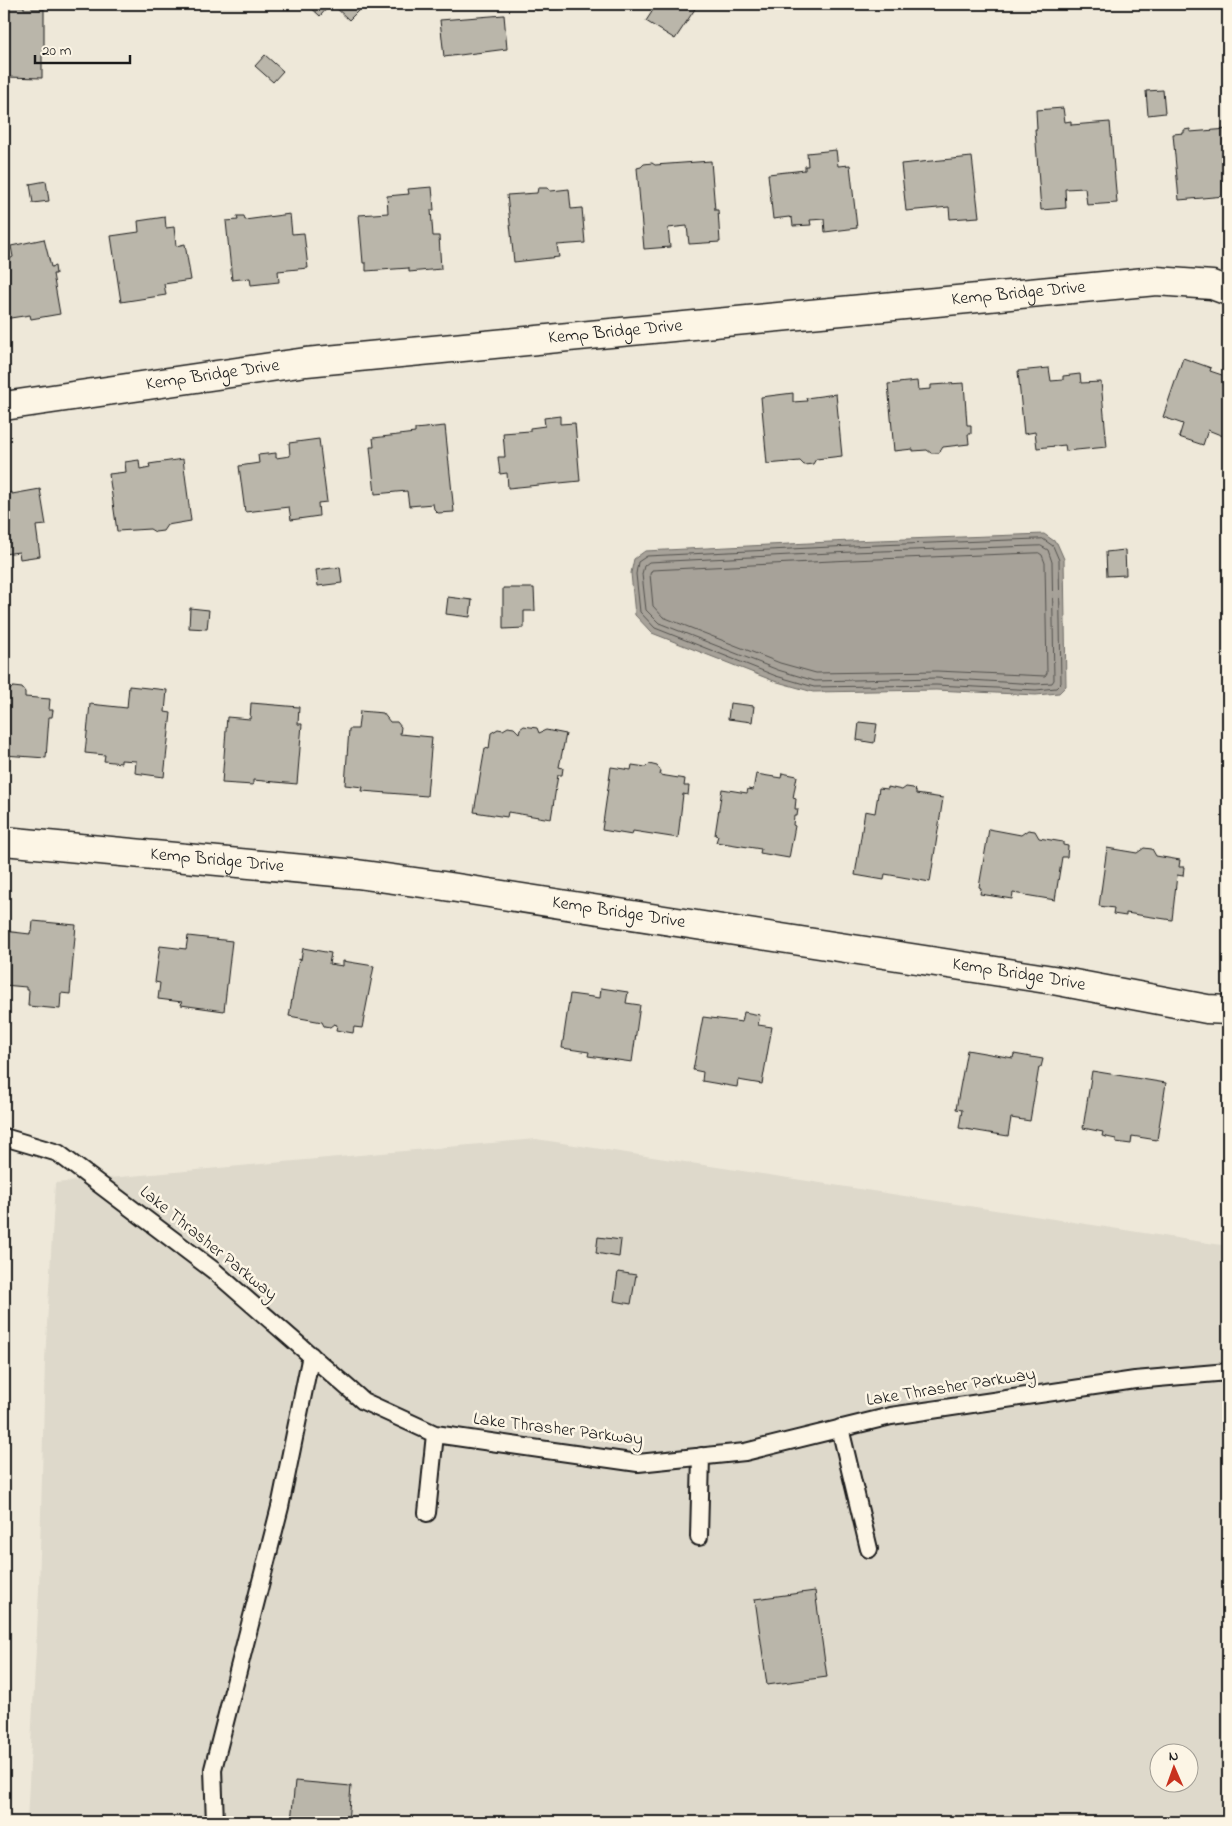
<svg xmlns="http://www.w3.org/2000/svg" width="1232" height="1826" viewBox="0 0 1232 1826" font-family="'Indie Flower',sans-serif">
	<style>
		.built { fill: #ded9cb; fill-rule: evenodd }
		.water { fill: #a7a299; stroke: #6f6c67 }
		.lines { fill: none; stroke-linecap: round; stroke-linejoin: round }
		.shore { stroke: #54524e; stroke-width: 1 }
		.building { fill: #bab6aa; stroke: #1c1c1c }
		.service-casing { stroke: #1c1c1c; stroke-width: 20 }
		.minor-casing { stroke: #1c1c1c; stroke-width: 31 }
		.service { stroke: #fcf5e5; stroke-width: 16 }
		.minor { stroke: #fcf5e5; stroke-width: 28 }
		.labels { text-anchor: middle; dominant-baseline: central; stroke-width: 5; stroke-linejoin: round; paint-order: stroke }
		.street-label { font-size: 18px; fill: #1c1c1c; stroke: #fcf5e5 }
	</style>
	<rect width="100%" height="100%" fill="#eee8d9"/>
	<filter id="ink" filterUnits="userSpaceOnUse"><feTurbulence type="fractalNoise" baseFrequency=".02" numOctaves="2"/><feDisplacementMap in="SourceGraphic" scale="10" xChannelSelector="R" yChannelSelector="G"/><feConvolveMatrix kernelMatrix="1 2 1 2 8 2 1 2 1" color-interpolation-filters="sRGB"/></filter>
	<g filter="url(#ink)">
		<!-- built -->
		<path class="built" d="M536,1139L1228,1246V1822H27L39,1590L45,1360L55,1183ZM1160,1754H1190V1784H1160Z"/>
		<!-- water -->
		<path class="water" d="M1044,534L1057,543L1064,559L1066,686L1059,693L1036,695L936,690L813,692L774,681L652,633L635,615L631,573L634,559L645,551L851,541Z"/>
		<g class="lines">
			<!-- shore -->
			<path class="shore" d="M1043,539L1053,546L1059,560L1061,683L1056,688L1036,690L936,685L814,687L776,676L655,628L640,612L636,574L638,562L647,556L852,546Z
				M1041,546L1048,550L1052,562L1054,680L1052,683L1036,684L936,678L815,681L778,670L659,623L646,610L642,574L644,566L649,562L852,552Z
				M1039,553L1042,555L1045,563L1047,673L1045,676L937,671L816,673L780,663L663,617L653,606L650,574L652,570L852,560Z"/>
		</g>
		<!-- building -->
		<path class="building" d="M307,4H331L320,16Z
			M332,4H365L349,20Z
			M536,4H560V9L536,10Z
			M657,4H687L695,9L675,39L646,21Z
			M4,6H24V9H44V54L42,55V78L6,77V75H4Z
			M504,15L507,49L444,57L440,20Z
			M265,55L283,71L273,82L255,66Z
			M1163,90L1165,113L1148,115L1146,91Z
			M1063,108L1065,122L1071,121V125L1110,122L1117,203L1087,205L1085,188L1065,189L1066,208L1041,210L1035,129H1037L1036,110Z
			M1190,129V132L1228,129V183H1223L1225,196L1179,200L1173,134L1184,133V130Z
			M836,150L838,166L850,165L857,228L825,232L824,219L810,220L811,225L793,226L792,218L789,217L773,219L768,174L805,170V166H808L807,153Z
			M972,157L979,217L950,219L949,207L906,211L901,164Z
			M711,161L715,210H718L720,242L689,244L687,226L668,228L670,247L644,249L637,168L641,167L644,164L652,163L655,165Z
			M46,181L49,201L33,203L30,184Z
			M432,187L434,210H431L433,236H439L441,269L409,272V268L366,271V263H363L359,215L388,213L387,196L409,194L408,189Z
			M538,188H547L551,191L569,189L571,209L582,208L585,243L557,245L559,257L514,262L507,195L537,193Z
			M290,214L292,234L304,233L308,268L278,271L279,282L251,285L250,278L232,280L226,221L238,220L237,216H244L245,220Z
			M165,217L166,228L174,227L176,246L185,244L191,280L164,284L166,295L121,302L111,236L139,232L138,221Z
			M44,239L51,267L55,266L56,274H53L60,314L31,319L30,315L4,319V262L13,257L11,246Z
			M1183,358L1211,368L1210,371L1228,377V438L1208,430L1203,445L1179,437L1183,424L1163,417Z
			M1049,368L1051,381L1063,380V376L1080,374L1081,383L1101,382L1107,447L1066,451L1065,445L1037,448L1035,432L1024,434L1018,371Z
			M917,381L918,390L931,389V385L964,383L967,425H971V434H968L969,444L943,447L939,453H931L927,450L913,451V449L894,451L888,384Z
			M793,393V402L807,401L806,398L836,394L842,456L816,459L813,464L804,465L800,461L767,464L761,397Z
			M560,416V424L575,423L580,481L508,488L507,473L500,474L498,457H505L503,433L530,431V428L545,426L544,418Z
			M445,426L454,512L438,513L434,509L433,504L409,506L407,491L375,494L370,447H374L373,438L415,433V429Z
			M319,439L327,502L318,503L319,516L291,520L289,507L245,512L239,466L259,463L258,455L276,453V458L290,456L289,443Z
			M183,459L191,521L167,525L163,531L155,532L150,529L117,531L109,474L126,472L125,462L139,460L140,469L150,467L149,464Z
			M40,489L46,525L36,526L40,556L20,559L19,552L4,554V494L12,492V494Z
			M1125,550L1126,575L1107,576L1106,552Z
			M340,567L342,583L318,586L316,570Z
			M503,588H534L535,611H524V628L503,629Z
			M448,597L472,600L470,617L446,614Z
			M190,608L209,610L207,629L189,628Z
			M129,686L167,690L165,712L171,713L164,777L135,773L136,761L121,760V763L104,761L105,755L85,753L90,704L127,708Z
			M13,687L22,688L25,692V697L50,699L49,710H53L52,717H49L46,758L4,755V690H10Z
			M251,703L299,707L298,724H302L297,784L253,780V785L222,783L227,717L250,719Z
			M730,703L754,706L752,722L728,719Z
			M360,711L383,713L390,722H397L401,727L400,734L432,737L427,796L362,791L363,787L345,785L349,729H358Z
			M859,722L877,724L874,743L857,740Z
			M524,726L537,728L539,733L546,730L566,734L559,767L563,768L562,775H558L551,819L508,812L507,817L474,812L485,748L489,749L491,733L498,729L503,730L508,727L514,728L519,733L520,729Z
			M649,764L657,766L661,771L660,775L685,779L684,786H689L688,795L683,794L678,838L633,831L632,835L602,830L611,767L631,770L632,765L646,767Z
			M782,773L797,776L793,798L796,799L795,809H798L797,816H794L793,825L795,826L789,858L760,853L761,849L716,842L718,836L715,835L722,789L747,793L748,789L753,790L756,774L781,778Z
			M888,787L902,790L906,787L913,788L916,791V794L943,798L930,882L885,874L884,880L855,875L865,811L875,813L879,788L888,789Z
			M989,829L1021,835L1028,830L1035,831L1039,838L1063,842V845L1068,846L1067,857H1062L1055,900L1013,893L1012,899L980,894L981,888L979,887Z
			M1107,848L1137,853L1144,848L1152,849L1156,856L1180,860L1179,867H1184L1183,876L1177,875L1172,920L1126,913V916L1113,914L1114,908L1099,906Z
			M33,921L76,925L70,994L61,993L60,1009L28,1006L29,990H26V987L4,985V931L30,934V932H32Z
			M188,936L232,941L224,1011L181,1005L182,1002L158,999L160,983L155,982L160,946L186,949Z
			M303,948L331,953L329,964L343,966V961L374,966L362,1028L354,1027L353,1033L336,1030L337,1025L334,1024L330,1027L324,1026L322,1022L289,1016L299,959L301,960Z
			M601,988L628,992L626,1003L640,1005L632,1062L588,1056L589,1052L562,1048L570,994L600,998Z
			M744,1012L760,1015L758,1025L772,1027L762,1084L738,1080L737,1087L702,1081L703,1072L693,1070L703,1017L742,1022Z
			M967,1050L1013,1058L1014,1054L1043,1059L1041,1067H1039L1030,1121L1011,1118L1008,1136L959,1128L962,1110L956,1109Z
			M1092,1071L1166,1083L1157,1140L1132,1136L1131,1144L1116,1142V1139L1102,1136L1103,1132L1083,1128Z
			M1225,1105H1228V1137H1226Z
			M598,1237L621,1240L619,1257L596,1253Z
			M618,1272L636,1275L631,1304L614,1301Z
			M815,1591L827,1677L767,1685L755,1599Z
			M295,1781L351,1786L348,1822H291Z"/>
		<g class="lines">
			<!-- service casing -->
			<g class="service-casing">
				<path id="service" d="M4,1137L58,1153L213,1270L363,1401L435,1434L638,1463L745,1452L891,1416L1135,1380L1228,1372
					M840,1428L869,1549
					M427,1513L435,1434
					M699,1537L701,1456
					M215,1822L213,1769L280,1507L311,1355"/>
			</g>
			<!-- minor casing -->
			<g class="minor-casing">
				<g id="minor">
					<path id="s1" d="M4,406L306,362L1156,281L1212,285L1228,291"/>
					<path id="s2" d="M4,841L357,874L444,886L1053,980L1207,1009L1228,1010"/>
				</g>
			</g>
			<!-- service -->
			<use href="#service" class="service"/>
			<!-- minor -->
			<use href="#minor" class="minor"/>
		</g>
	</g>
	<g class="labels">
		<!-- street labels -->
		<g class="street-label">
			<text stroke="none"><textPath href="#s1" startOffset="1021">Kemp Bridge Drive</textPath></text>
			<text stroke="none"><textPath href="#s1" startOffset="616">Kemp Bridge Drive</textPath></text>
			<text stroke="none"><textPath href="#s1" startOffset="211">Kemp Bridge Drive</textPath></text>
			<text stroke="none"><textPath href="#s2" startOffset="214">Kemp Bridge Drive</textPath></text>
			<text stroke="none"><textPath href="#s2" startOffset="619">Kemp Bridge Drive</textPath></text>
			<text stroke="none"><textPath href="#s2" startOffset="1024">Kemp Bridge Drive</textPath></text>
			<text transform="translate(208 1244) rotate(39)">Lake Thrasher Parkway</text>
			<text transform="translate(951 1388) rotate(-9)">Lake Thrasher Parkway</text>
			<text transform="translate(558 1430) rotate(7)">Lake Thrasher Parkway</text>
		</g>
	</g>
	<!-- margin -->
	<rect width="1232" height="1826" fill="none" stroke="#fcf5e5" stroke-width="20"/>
	<rect x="10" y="10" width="1212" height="1806" fill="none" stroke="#1c1c1c" stroke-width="2" filter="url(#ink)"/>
	<!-- north arrow -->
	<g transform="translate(1174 1768) rotate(358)"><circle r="24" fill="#fcf5e5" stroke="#a29e95"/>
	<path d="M0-4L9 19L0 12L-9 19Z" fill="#c8321e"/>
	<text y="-8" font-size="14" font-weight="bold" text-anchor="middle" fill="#1c1c1c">N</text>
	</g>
	<!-- scale -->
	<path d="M35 55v8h95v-8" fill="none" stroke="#1c1c1c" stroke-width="2.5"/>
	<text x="42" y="55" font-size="15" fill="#1c1c1c" stroke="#fcf5e5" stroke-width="4" paint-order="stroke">20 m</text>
</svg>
